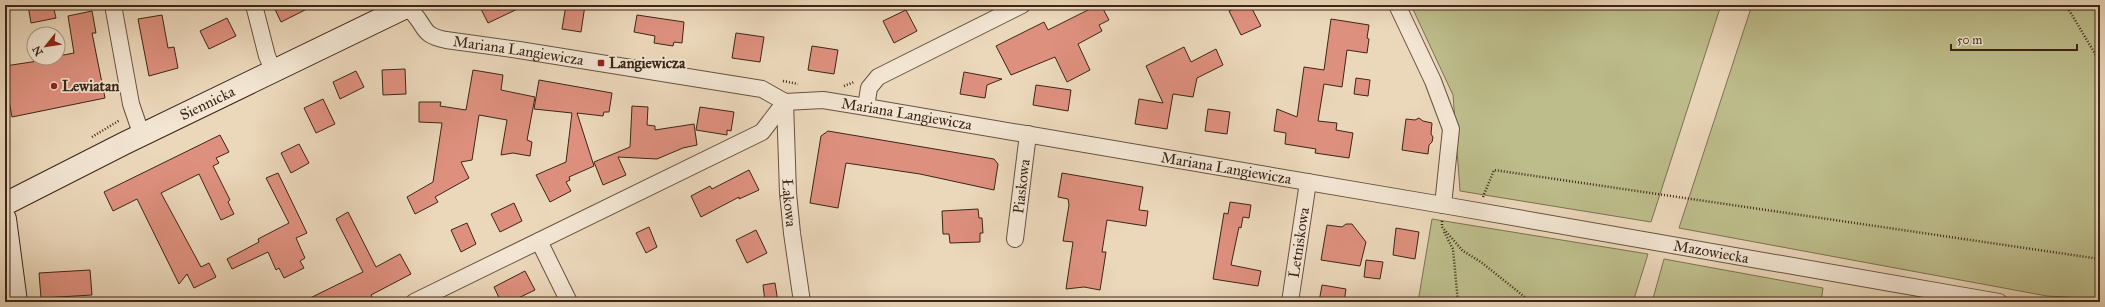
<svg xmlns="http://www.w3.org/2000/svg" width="2105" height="307" viewBox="0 0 2105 307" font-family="'IM FELL Great Primer',serif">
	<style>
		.green { fill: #bdbd8b; stroke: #7c7251 }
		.building { fill: #de907e; stroke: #3c2617 }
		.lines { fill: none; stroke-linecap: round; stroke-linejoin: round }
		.street-casing { stroke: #685240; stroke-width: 18 }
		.secondary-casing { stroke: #3c2617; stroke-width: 24 }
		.path { stroke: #3c2617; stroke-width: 2.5; stroke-dasharray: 1 2; stroke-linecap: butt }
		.street { stroke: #f2e5d2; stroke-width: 16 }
		.secondary { stroke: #f2e5d2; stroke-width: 22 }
		.poi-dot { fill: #8f2418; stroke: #f2e5d2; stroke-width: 1.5 }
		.labels { text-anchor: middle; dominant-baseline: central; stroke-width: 3.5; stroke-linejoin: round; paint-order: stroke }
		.street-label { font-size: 15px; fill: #3c2617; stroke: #f2e5d2 }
		.poi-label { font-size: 15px; font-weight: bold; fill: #3c2617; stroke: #f2e5d2; text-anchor: start }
	</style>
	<rect width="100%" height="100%" fill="#ebd7ba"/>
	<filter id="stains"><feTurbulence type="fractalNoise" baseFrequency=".005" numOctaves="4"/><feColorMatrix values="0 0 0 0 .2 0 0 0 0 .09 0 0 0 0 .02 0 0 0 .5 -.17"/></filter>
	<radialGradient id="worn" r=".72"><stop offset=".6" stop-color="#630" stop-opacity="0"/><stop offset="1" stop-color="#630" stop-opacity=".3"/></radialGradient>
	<!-- green -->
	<path class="green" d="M1411,5H1721L1651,222L1460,191L1453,95Z
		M1752,5H2100V299L2047,296L1679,228Z
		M1432,219L1648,254L1633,302H1418Z
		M1664,259L1823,288L1821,302H1652Z"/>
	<!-- building -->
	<path class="building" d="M28,5H53L56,18L31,23Z
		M273,5H315L281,22Z
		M479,5H526L488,23Z
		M566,5H585L581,32L562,29Z
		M1098,5H1101L1109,20L1099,25L1102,31L1078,44L1090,70L1067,82L1055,57L1011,75L996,46L1044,22L1048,30Z
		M1242,5H1250L1261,26L1241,35L1229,11Z
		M906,10L917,31L894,43L883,21Z
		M92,11L96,33H92L105,98L12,117L5,80V66L58,58V56L74,53L68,16Z
		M162,15L168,48L174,47L178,68L149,76L138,19Z
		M637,15L684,22L682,43L674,42L673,46L654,43L655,36L634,32Z
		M227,18L236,36L209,49L200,31Z
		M1331,19L1369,25L1367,38L1369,39L1367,53L1347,50L1342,87L1324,84L1318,121L1337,123L1336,130L1353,133L1349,158L1315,153L1316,149L1285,144L1286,133L1274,131L1277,109L1297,117L1304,67L1324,70Z
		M736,33L764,37L760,62L732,58Z
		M812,46L838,50L834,74L808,70Z
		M1184,47L1191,62L1216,49L1223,65L1197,78L1193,97L1173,94L1167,129L1135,124L1139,99L1163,103L1146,66Z
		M405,69L406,94L383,95L382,70Z
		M473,70L503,75L501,90L535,97L527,140L532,142L530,156L513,153L501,155L507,120L479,115L472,160L461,162L469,178L435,197L438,202L415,214L407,197L433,182L442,123L419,122V102H441L440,106L466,110Z
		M356,71L364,87L340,99L333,82Z
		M964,72L1002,79L987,85L985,98L960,94Z
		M1356,78L1370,80L1368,96L1354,94Z
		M539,80L612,93L609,112H604L603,116L577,113L594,166L569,177L570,180L566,182L571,191L550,202L536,175L566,162L572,113L534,109Z
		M1036,85L1071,90L1068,111L1033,105Z
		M323,99L335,124L316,133L304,108Z
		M632,106L648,107L647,125L655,126V130L694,124L697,145L683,148L657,159L618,157L626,175L603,185L594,162L630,147Z
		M700,107L734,112L731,131L727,130V135L696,130Z
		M1208,109L1230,112L1227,134L1205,131Z
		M1419,118L1423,121L1432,123L1431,134L1433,137L1432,142L1429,145L1428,154L1402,150L1406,119L1415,120Z
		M828,131L994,159L998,164L994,190L920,174L846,163L838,208L810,203L821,136Z
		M220,135L229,152L216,158L219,163L213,166L230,200L228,202L234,214L221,220L199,174L161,193L201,267L209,263L216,277L194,288L187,274L179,284L137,199L113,211L104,192Z
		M299,144L309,163L291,173L281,153Z
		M749,170L759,190L739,199V197L701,217L691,196L710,186L712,189Z
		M278,173L307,233L296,238L305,258L300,261L304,268L284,278L279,268L276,270L268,252L232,269L227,259L259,242L258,239L289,223L266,178Z
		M1062,173L1143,187L1139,210L1148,211L1146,226L1107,220L1102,252H1106L1100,290L1084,287L1066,289L1073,242L1063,241L1069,205L1068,199L1058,197Z
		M1230,202L1251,205L1249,218L1243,217L1241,228L1239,227L1231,265L1261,271L1258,286L1213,279L1224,213L1228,214Z
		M514,203L522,221L500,232L491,214Z
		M978,209L979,218H982L983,233H980V242L950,243L949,234H943L942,211Z
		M348,212L376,267L400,254L411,274L371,295L372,297L362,302H302L363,272L336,219Z
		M467,223L476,244L461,252L451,230Z
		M1346,224H1352L1366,242L1360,266L1321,260L1327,225L1342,227Z
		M649,227L657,247L646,253L636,233Z
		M1396,228L1419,232L1415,259L1393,255Z
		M756,230L767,253L747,263L736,240Z
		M1366,260L1383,262L1380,279L1364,277Z
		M90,270L92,295L41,298L39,273Z
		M525,271L535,290L510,302H501L494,287Z
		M775,283L778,302H765L763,285Z
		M1322,285L1346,289L1344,302H1319Z"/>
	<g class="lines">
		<!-- street casing -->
		<g class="street-casing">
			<g id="street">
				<path d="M113,5L131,104L142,136"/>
				<path d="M254,5L267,56L274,72"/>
				<path id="s1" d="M405,5C408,8 411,11 414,14C427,29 422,35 446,40L519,50L762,89L785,102L823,100L866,107L1443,205L1999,302"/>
				<path d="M1397,5L1433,81L1451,129L1443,205"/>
				<path id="s2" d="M785,102L788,193L792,233L802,302"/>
				<path d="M866,107L869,88L878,77L1022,5"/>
				<path id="s3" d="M1015,239L1028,134"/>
				<path d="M539,241L569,302"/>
				<path d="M414,302L762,132L785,102"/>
				<path id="s4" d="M1290,302L1308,182"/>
			</g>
		</g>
		<!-- secondary casing -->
		<g class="secondary-casing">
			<g id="secondary">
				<path id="s5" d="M5,204L125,143L410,5"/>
				<path d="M5,219L16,302"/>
			</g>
		</g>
		<!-- path -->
		<path class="path" d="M2066,5L2100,62
			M783,81L798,84
			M844,86L854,82
			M92,137L120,120
			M1483,197L1494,170L2100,259
			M1442,221V227L1463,251L1481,262L1531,302
			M1444,232L1453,249L1458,302"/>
		<!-- street -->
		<use href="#street" class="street"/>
		<!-- secondary -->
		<use href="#secondary" class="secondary"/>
	</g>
	<!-- markers -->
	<g class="poi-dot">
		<rect x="597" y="59" width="8" height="8" rx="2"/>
		<circle cx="54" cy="86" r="4"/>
	</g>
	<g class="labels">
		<!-- street labels -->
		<g class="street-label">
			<text stroke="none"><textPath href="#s1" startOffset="129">Mariana Langiewicza</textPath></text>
			<text stroke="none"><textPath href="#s5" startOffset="226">Siennicka</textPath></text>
			<text stroke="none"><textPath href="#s1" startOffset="525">Mariana Langiewicza</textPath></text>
			<text stroke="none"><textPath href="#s1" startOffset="849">Mariana Langiewicza</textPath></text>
			<text stroke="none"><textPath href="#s3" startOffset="53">Piaskowa</textPath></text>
			<text stroke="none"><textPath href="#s2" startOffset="101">Łąkowa</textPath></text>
			<text stroke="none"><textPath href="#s4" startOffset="60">Letniskowa</textPath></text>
			<text stroke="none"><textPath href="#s1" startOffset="1341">Mazowiecka</textPath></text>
		</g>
		<!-- poi labels -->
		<g class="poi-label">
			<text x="609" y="63">Langiewicza</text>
			<text x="62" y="86">Lewiatan</text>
		</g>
	</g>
	<!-- margin -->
	<rect width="2105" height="307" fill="none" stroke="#ebd7ba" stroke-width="20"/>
	<rect x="6" y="6" width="2093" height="295" fill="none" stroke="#3c2617" stroke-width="2"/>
	<rect x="10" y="10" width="2085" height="287" fill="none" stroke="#3c2617"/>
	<!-- north arrow -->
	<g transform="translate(46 46) rotate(240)"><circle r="19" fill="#f2e5d2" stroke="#a99987"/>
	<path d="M0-3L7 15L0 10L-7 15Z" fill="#8f2418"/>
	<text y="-6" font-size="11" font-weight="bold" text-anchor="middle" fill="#3c2617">N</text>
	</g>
	<!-- scale -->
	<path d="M1951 44v6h126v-6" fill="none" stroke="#3c2617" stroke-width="2"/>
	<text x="1957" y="44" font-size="12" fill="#3c2617" stroke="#f2e5d2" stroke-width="3" paint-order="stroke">50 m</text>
	<rect width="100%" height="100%" filter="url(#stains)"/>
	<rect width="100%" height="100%" fill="url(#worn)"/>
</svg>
